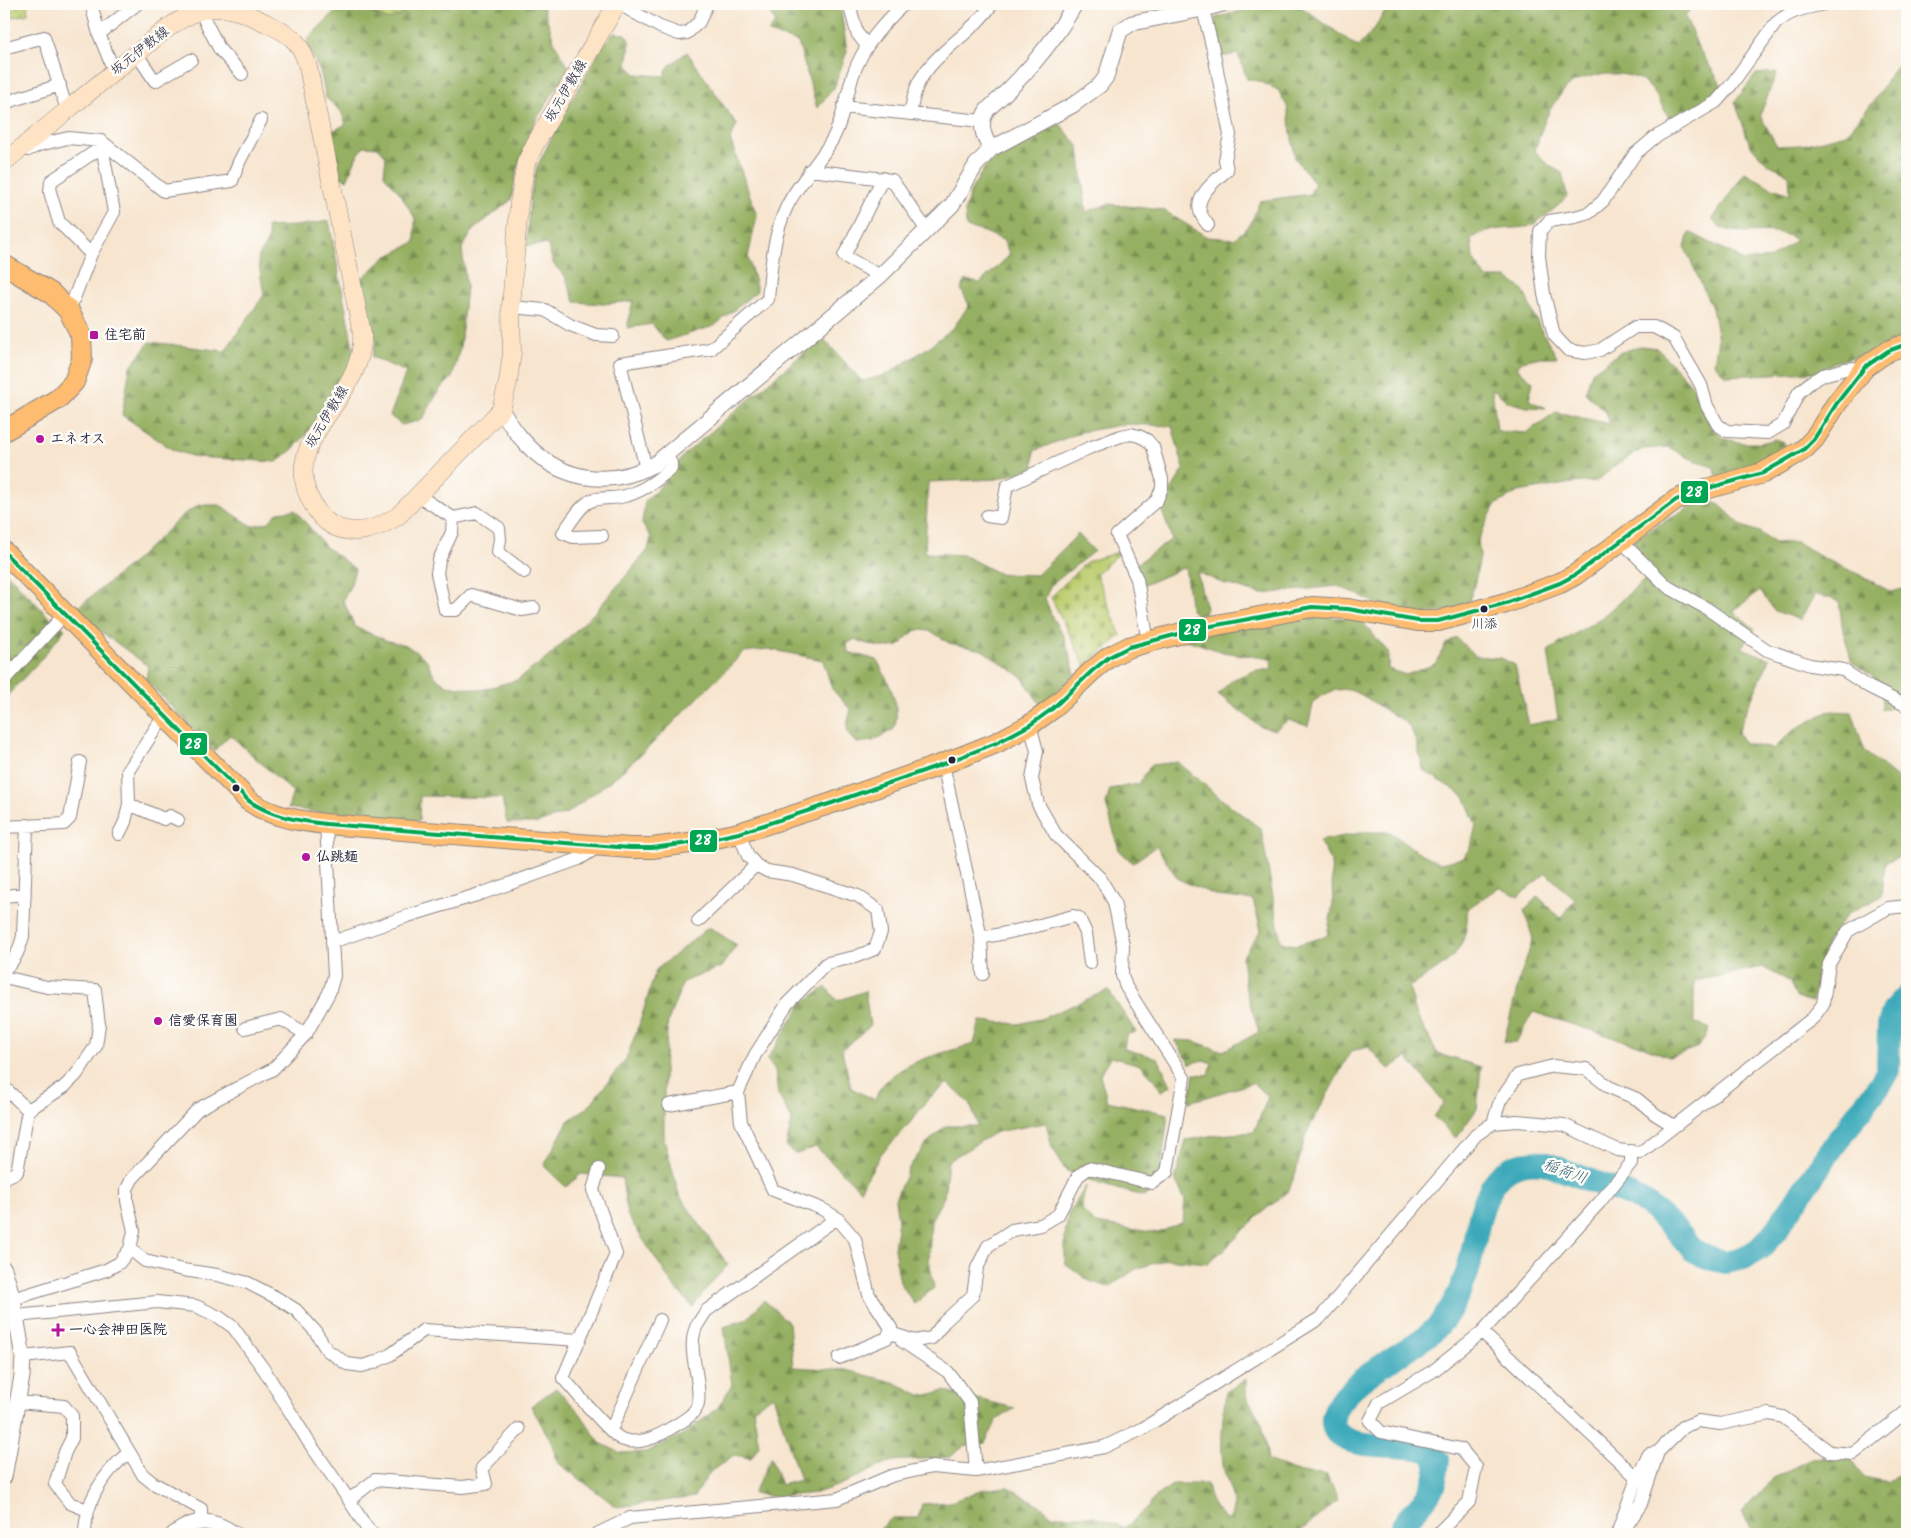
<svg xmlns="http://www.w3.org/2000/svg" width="1911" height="1538" viewBox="0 0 1911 1538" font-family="Kalam,'Klee One',sans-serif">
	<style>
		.forest { fill: url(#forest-firs); stroke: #5c694e }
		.cemetery { fill: url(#cemetery-stones); stroke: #6f7855 }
		.park { fill: url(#park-dots); stroke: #6f7855 }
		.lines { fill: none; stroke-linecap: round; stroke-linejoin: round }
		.river { stroke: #3ba9ba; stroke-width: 24 }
		.minor-casing { stroke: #8c8485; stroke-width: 14 }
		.tertiary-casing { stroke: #8c8485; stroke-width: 17 }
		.secondary-casing { stroke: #8c8485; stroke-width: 19 }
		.primary-casing { stroke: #8c8485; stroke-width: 22 }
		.minor { stroke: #fff; stroke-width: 12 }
		.tertiary { stroke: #fff; stroke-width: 15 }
		.secondary { stroke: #fee4c5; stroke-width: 18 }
		.primary { stroke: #fdbc6f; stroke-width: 20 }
		.bus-1-casing { stroke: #fdfcf7; stroke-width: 8 }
		.bus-1 { stroke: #00a651; stroke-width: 4 }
		.poi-dot { fill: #b5179e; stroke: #fdfcf7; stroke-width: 2 }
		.bus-dot { fill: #22223b; stroke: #fdfcf7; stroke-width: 2 }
		.labels { text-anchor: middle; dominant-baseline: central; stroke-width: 5; stroke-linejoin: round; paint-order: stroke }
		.bus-label { font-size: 13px; fill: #22223b; stroke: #fdfcf7 }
		.street-label { font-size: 14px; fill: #22223b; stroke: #fdfcf7 }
		.poi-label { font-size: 14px; font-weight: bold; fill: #22223b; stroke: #fdfcf7; text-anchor: start }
		.water-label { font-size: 15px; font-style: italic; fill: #2d5f74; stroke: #fdfcf7 }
		.line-badge { stroke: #fdfcf7; stroke-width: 2 }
		.badge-label { font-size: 14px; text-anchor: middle; font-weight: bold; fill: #fff }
	</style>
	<defs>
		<pattern id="forest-firs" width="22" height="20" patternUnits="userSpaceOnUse" patternTransform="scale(1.25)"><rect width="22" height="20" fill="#95b062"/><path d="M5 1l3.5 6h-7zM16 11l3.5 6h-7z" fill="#798f52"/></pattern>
		<pattern id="cemetery-stones" width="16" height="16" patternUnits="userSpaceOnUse" patternTransform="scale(1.25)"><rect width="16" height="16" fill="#bccd6f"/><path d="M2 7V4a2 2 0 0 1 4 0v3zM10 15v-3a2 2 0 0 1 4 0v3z" fill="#a1b061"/></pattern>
		<pattern id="park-dots" width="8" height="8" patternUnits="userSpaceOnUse" patternTransform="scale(1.25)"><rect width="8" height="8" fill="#bccd6f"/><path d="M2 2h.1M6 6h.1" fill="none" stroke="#a1b061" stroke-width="1.8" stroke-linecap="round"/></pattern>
	</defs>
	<rect width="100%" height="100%" fill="#fdfcf7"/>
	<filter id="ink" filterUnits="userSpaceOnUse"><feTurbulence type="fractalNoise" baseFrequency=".02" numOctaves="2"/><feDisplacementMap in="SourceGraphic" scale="10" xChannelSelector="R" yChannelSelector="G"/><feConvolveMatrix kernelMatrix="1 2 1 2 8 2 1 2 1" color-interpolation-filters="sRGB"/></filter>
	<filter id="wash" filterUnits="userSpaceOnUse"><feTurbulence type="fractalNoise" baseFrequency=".0096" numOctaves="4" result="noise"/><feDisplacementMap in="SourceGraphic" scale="20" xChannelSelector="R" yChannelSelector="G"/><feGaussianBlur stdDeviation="1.12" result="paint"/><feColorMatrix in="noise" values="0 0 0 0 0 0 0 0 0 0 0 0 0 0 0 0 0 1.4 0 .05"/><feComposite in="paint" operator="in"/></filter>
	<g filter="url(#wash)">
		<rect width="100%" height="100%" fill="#f7e5cf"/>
		<!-- forest -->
		<path class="forest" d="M414,4H542L555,44L569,68L535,122L519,162L511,200L473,230L462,249L466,286L460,348L452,378L440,389L422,420L402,425L390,416L406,372L372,357L376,340L360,280L386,257L415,242V218L399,192L384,175L386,156L378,147L364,146L357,156L347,180L341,177L331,132L346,124L341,111L326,98L321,74L307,44L308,38L340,7H362L377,16L412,7Z
			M762,4H840L847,51L834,88L817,108L798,42L768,33L776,22Z
			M1266,4H1297L1358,47L1375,28L1389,4H1694L1685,16L1698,47L1722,86C1713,106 1689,112 1669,118C1662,106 1656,92 1645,83C1628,69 1593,73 1574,82C1568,85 1562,93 1558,98C1546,112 1540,134 1535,151L1550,166L1562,173L1567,196L1559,205L1536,223L1527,227L1489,230L1471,238L1473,259L1486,278H1507L1523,290L1540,328L1557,357H1541L1522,361L1517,368L1533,382L1529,400L1546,408L1527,407L1508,402L1492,388L1497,431L1526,433L1556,412L1610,424L1606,412L1585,393L1592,372L1619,353L1641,346L1657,348L1693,387L1711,427L1725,439L1743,443H1761L1776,439L1784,442L1787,452L1771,462L1718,478L1713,467L1691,459L1668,447L1643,449L1618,463L1597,481L1572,483L1518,492L1495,505L1478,540L1480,557L1474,586L1467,607L1423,615L1388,608L1338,586L1261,594L1222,583L1197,572L1206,608L1204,613L1197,615L1191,610L1185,567L1142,586L1135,565L1172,539L1159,503L1162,496L1170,492L1184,469L1172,426L1127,424L1081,432L1034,451V468L997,479L928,482L925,553L963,555L1000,574L1037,575L1078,534L1094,551L1050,586L1045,599L1053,619L1064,636L1075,674L1041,706L1022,677L982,650L949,643L931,631L917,630L908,636L899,646C882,649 870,646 855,639L847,644L848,652L877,660C888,682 902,704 894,729L873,741L857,743C843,733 847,724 851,710L832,689L823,660L768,649L744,652L652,744L619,774L568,813L538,823H507L502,798L420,796L419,821L327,814L288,808L293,792L230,735L214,751L146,680L148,666L96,628L77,608L136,560L183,515L199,505H220L252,526L269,522L278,512L295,510L326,547L355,569L351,584L343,600L355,627L388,641L406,645L426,659L435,677L447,685L481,690L517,680L547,658L595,612L648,550L651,537L642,524L645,501L657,490L685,454L822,337L862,381L886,375L929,347L954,327L969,305L961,289L966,280L980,283L1010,255L1003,240L985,232L966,227L965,210L971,190L987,164L1011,148L1060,124L1079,147L1086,212L1108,204L1163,210L1207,237L1234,239L1250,225L1260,201L1310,194L1315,183L1295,158L1287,106L1278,90L1259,81L1247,79L1238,54L1220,57L1215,18Z
			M614,33L626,34L630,43L627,65L636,74L664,76L669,66L687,52L737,125L730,139L757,216L748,257L757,291L714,326L666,341L652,324L627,328L633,301L603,304L575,302L565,276L554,265L547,244L526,246L530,197L537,167L562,117L605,42Z
			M1896,66L1907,67V324L1902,329V338L1870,353L1835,362L1817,372L1726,376L1714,363L1718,339L1712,308L1685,248L1689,232L1733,254L1744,261L1771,258L1796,240C1773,224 1748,237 1725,229C1720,228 1716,223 1712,220L1745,172L1770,187L1790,194L1789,174L1768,164L1750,145L1735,102L1756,74L1777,72L1760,115L1777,146L1803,145L1846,134L1874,101Z
			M329,221L355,358L330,408L293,449L277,462L195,457L173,450L122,415L130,367L150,342L225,351L264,295L258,258L268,240L267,227L296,226Z
			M1706,499L1720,505L1742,526L1759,532L1774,543L1797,542L1821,557L1860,575L1891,592L1907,588V691L1898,705L1882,710L1883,691L1871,675L1852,662L1843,631L1839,601L1815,594L1800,620L1775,611L1760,591L1733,611L1755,629L1742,648L1770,659L1745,713L1738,732L1744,743L1773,749L1795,729L1829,711L1852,712L1865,752L1907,786V866L1902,856L1885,862L1882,896L1848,913L1827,941L1812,1002L1797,998L1789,981L1762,967L1694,981V1022L1709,1029L1699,1047L1669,1057L1644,1047L1533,1012L1516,1042H1504L1520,977L1533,939L1524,910L1538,896L1560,918L1575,900L1546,873L1518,897L1499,887L1467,909C1470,954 1443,966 1409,987L1417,1016L1438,1054L1481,1067L1477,1109L1456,1138L1434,1117L1444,1102L1407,1057L1389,1069L1368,1047L1351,1051L1306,1134L1296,1172L1288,1192L1261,1213L1225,1249L1207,1263L1167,1259L1136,1269L1109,1287L1089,1281L1065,1263V1236L1068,1215L1086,1186L1081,1209L1096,1224L1158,1233L1183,1222L1185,1200L1175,1179L1186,1140L1209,1136L1254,1132L1268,1097L1253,1083L1189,1102L1194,1074L1209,1075L1212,1063L1203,1060L1190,1064L1175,1040L1193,1041L1223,1051L1259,1032L1246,991L1242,957L1261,930L1253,900L1217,896L1178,879L1156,846L1133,863L1119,850L1106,804L1110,789L1138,784L1151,765L1178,762L1220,798L1261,829L1281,942L1296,945L1327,936L1333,903L1331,862L1319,841L1365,832H1390L1415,850L1440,863L1463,858L1471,846L1476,825L1464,796L1423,770C1419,754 1417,735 1406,723C1401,718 1392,715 1386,711C1358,692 1345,679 1314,701L1308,726L1288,720L1275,730L1260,726L1218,694L1232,680L1256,670H1272L1271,659L1223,652L1181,638L1307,616L1360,619L1388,652V669L1406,675L1435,664L1446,644L1456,637L1475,656L1501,658L1515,665L1529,725L1558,719L1548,651L1602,617L1649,576L1635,546L1634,538Z
			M4,570L48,616L65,629L42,658L4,699Z
			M709,927L737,945L721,967L683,982L668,1021L664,1069V1138L679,1195L728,1265L711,1283L693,1307L675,1288L627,1215L622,1178L581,1174L566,1187L544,1166L568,1121L589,1106L626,1059L639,1025L656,970Z
			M826,987L837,1001L865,991L870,1026L842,1050L851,1088L875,1100C877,1095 879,1089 882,1086C903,1060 944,1053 974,1044L980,1021L1019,1024L1043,1018L1108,990L1136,1032L1126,1035L1124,1049L1158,1058L1171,1086L1161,1091L1156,1081L1141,1065L1110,1057L1100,1074L1107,1101L1168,1114L1159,1189L1144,1196L1102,1185L1065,1170L1052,1147L1046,1123L996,1132L948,1161L944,1197L931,1220L929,1259L934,1288L914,1304L900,1282L894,1249L898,1221L895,1199L910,1166L928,1142L946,1126H978L970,1104L948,1083L928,1099L906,1128L881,1154L860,1190L816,1147L796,1154L786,1146L792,1120L778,1094L775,1071L767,1060L802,1003Z
			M764,1300L789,1323L793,1367L846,1370L893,1382L923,1396L944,1391L1015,1408L997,1420L985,1443L963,1447L950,1457L892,1461L840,1485L816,1493L775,1497L753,1493L771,1458L781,1485L800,1480L773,1395L753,1409L759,1446L751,1458L734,1455L710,1472L694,1497L617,1507L557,1462L551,1441L531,1406L556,1388L580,1413L600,1443L621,1453L646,1452L682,1435L717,1409L732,1385L724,1327L747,1319Z
			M1246,1379V1395L1262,1424L1268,1460L1294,1471L1328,1476L1338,1500L1297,1534H875L892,1518H918L922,1504L951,1502L980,1490L1008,1487L1041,1506L1052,1516H1094L1125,1528L1148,1507L1156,1496L1174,1484H1207C1210,1501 1215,1512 1229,1521C1240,1497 1225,1485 1223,1464C1220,1440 1223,1416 1226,1392Z
			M1848,1455L1864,1478L1887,1483L1907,1468V1534H1753L1742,1512L1775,1477L1811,1459Z"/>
		<!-- cemetery -->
		<path class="cemetery" d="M345,4H414L399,16L388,20L362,7H340Z
			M1122,551L1096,574L1121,636L1085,666L1051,597L1086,562Z"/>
		<!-- park -->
		<path class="park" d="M4,4H27L28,14L4,19Z"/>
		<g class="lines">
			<!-- river -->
			<path class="river" d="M1399,1534C1406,1515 1424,1505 1432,1488C1436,1480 1437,1470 1438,1460C1436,1458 1433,1454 1430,1452C1412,1440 1338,1455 1333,1424C1328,1389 1410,1351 1432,1332C1438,1327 1443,1320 1447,1314C1456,1302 1463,1285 1468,1270C1480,1227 1480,1155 1544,1163L1632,1196L1647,1204L1677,1231L1693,1250L1708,1258L1726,1262L1744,1258L1759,1249L1774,1233L1835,1144L1881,1083L1888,1070L1889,1025L1893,1012L1900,1002L1907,996"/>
		</g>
	</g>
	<g filter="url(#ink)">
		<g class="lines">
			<!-- minor casing -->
			<g class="minor-casing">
				<path id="minor" d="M91,4L99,34L114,71
					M619,4L660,27L679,34L687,33L699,22L707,4
					M1824,4C1806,8 1791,10 1776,23L1731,85L1716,102L1654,138L1635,154L1603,201L1589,213L1575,217L1549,221L1540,231L1539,256L1544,294L1554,335L1568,350L1585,353L1600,350L1635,327H1654L1674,338L1701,385L1707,406L1718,425L1727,431L1768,433L1783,424L1799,392L1811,382L1823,375L1845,369L1865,367
					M1203,9L1213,50L1230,135L1225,160L1227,170C1217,179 1195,196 1200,211C1201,216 1205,221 1208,225
					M200,11L220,50L242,74
					M851,11L857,33L867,46
					M99,34L137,4
					M4,48L44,37L67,110
					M136,53L155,81L191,60
					M4,103L60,85
					M843,107L982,121
					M910,114C912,104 914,93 918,84C934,52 972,34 992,4
					M23,148L28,150L39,145L68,138L101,141L164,191L232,181L239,162L261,120
					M810,170L892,180L926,229
					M91,254L59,222L50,192L51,181L102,147
					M880,276L844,256L883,178
					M511,307L545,310L570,325L596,335L613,336
					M69,311L91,254L114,212L101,141
					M646,469L620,363L711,349L768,299C771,267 773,236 787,206C799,182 819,163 832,140C842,123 847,94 853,75C863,46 883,24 904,4
					M419,496L453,518L452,532L439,560L437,573L445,610H456L471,595L522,610L534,608
					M987,516L1001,518L1007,486L1089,448L1121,436L1131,434L1139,436L1147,440L1153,447L1162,479V488L1157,500L1117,535L1137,579L1148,642
					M453,518L477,513L499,528L500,539L498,552L524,572
					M602,536L573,537L563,533C569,525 579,508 587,503C596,496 611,499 621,497C640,493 657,481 671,468V463L666,456
					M1621,541L1668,587L1706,608L1767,650L1810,665L1843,670L1869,687L1907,706
					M4,680L65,614
					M943,764L981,938L983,974
					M129,804L164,819L170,816L178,820
					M4,827L64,824L70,818L80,762
					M739,833L748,856L756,865L767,871L793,875L858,896L878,910L881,932L875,949L855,957L827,963L787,1004L755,1055L738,1092L741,1122L773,1190L822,1209L837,1218L855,1239L869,1295L891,1328L887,1338L839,1358
					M119,834L125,822L129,804L128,771L165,714
					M4,896L25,894
					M698,921L756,865
					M981,938L1029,928L1073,916L1079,918L1086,933L1090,963
					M332,942L408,916L483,893L579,859L600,846
					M4,969C15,962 20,948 23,936L27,825
					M4,977L47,987L95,990L99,1025L96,1046L76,1075L64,1087L28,1110L4,1087
					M245,1028L281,1019L306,1034
					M669,1105L738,1092
					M1493,1123L1500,1101L1518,1075L1553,1066L1586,1069L1609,1087L1637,1099L1655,1114L1674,1126
					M599,1169L593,1190L616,1254L563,1378C575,1391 608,1432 621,1439C637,1446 658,1437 671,1428C681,1422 696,1415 698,1403C702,1378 686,1352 696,1327C699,1322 703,1316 706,1311L837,1218
					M4,1176L6,1177L17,1172L28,1110
					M130,1249L145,1261L183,1270L217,1275L248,1283L277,1298L296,1310L315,1331L327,1350L347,1364L362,1366L373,1363L390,1355L424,1330L580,1340
					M4,1312L13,1299L106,1270L119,1263L130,1249L134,1231L127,1201V1189L132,1179L198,1109L273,1069L306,1034L329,993L334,976L326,824
					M16,1316L157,1302L196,1306L219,1317L233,1327L265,1371L308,1441L349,1500L366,1527L373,1534
					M890,1333L915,1341L932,1338L944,1322L973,1295L977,1268L988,1246L1012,1230L1041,1225L1058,1215L1078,1176L1089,1168L1152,1183L1167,1172L1184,1078L1126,987L1122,975L1123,945L1114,902L1100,878L1056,835L1038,804L1032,779L1037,751L1030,725
					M902,1341L948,1372L970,1402L976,1471
					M23,1357L70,1352L143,1475L153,1483L201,1509V1521
					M17,1402L64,1406L72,1416V1438L65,1452L55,1484L70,1503L87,1510
					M611,1430L660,1320
					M1637,1478L1649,1454L1658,1452
					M349,1500L375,1480L463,1487L486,1484L482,1468L519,1429
					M1624,1530L1641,1504L1658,1452L1683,1427L1698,1421L1720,1424L1769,1414L1783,1417L1830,1452L1853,1454L1907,1411
					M85,1534C85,1501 104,1473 129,1452
					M597,1534L630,1518L837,1499L891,1476L932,1467L976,1471L1104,1447L1142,1429L1320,1318L1476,1135L1493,1123L1517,1121L1564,1125L1618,1150L1640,1153L1813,1018L1823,1004L1829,964L1848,931L1888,908L1907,906
					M1437,1534L1469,1502L1476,1467L1461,1449L1381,1432L1370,1421L1379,1403L1433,1371L1482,1332
					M1617,1534L1637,1478L1482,1332L1599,1203L1631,1163V1151"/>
			</g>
			<!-- tertiary casing -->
			<g class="tertiary-casing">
				<path id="tertiary" d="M991,149C983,136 978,123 988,109C1023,78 1052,45 1075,4
					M501,410C507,419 513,429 521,438C556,480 607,490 655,464L880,276L952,205L976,165L991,149L1073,105L1100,85L1106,77L1120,31L1132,23L1203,9L1222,4
					M4,1269L13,1299L23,1357L22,1376L4,1477
					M174,1534C197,1517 212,1519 235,1534"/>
			</g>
			<!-- secondary casing -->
			<g class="secondary-casing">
				<path id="secondary" d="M4,162C47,128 88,92 131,58C154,40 178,15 207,9C229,5 247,14 266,23C290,34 301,41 308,67L362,333C367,399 271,441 315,508C324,523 338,531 356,531C371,531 385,524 398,516L501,410L508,382L512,353L511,307L519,203L526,163L535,144L617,4"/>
			</g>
			<!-- primary casing -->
			<g class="primary-casing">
				<path id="primary" d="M4,265L51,293L69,311L81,335L82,359L74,382L58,399L4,431
					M4,552L249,801C272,817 299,821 326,824L630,848H652L697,842L739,833L832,803L943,764L996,743L1030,725L1052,709L1092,671L1109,657L1129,647L1201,628L1312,607L1348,609L1418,621H1438L1506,603L1560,583L1575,575L1676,500L1695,492L1763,473L1803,450L1814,439L1837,403L1865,367L1888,351L1907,344"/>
			</g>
			<!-- minor -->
			<use href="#minor" class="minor"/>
			<!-- tertiary -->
			<use href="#tertiary" class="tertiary"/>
			<!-- secondary -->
			<use href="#secondary" class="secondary"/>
			<!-- primary -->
			<use href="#primary" class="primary"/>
			<!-- bus-1 casing -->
			<g class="bus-1-casing">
				<path id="bus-1" d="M4,552L249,801C272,817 299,821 326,824L630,848H652L697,842L739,833L832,803L943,764L996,743L1030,725L1052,709L1092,671L1109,657L1129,647L1201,628L1312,607L1348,609L1418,621H1438L1506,603L1560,583L1575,575L1676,500L1695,492L1763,473L1803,450L1814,439L1837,403L1865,367L1888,351L1907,344"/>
			</g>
			<!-- bus-1 -->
			<use href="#bus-1" class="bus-1"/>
		</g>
	</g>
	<!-- markers -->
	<g class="poi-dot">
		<rect x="89" y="330" width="10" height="10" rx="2.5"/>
		<circle cx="40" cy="439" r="5"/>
		<circle cx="306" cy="857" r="5"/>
		<circle cx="158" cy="1021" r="5"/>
		<path d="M55.5 1322.5h5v5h5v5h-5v5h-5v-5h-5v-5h5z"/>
	</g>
	<g class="bus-dot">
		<circle cx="1484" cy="609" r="4.5"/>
		<circle cx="952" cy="760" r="4.5"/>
		<circle cx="236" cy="788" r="4.5"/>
	</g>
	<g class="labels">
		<!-- bus labels -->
		<g class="bus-label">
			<text x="1484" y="624">川添</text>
		</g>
		<!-- street labels -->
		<g class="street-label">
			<text transform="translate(140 51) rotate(-38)">坂元伊敷線</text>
			<text transform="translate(566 91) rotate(-60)">坂元伊敷線</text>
			<text transform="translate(327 417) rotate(-59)">坂元伊敷線</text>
		</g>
		<!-- poi labels -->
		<g class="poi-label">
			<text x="104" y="335">住宅前</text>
			<text x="50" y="439">エネオス</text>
			<text x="316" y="857">仏跳麺</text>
			<text x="168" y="1021">信愛保育園</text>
			<text x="69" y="1330">一心会神田医院</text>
		</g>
		<!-- water labels -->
		<g class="water-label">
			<text transform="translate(1565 1172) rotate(20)">稲荷川</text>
		</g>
	</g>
	<g class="line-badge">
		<rect x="1680" y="480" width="29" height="24" rx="5" fill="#00a651"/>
		<rect x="1178" y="618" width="29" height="24" rx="5" fill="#00a651"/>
		<rect x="179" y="732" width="29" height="24" rx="5" fill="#00a651"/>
		<rect x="689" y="829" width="29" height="24" rx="5" fill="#00a651"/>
	</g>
	<g class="badge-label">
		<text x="1694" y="497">28</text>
		<text x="1192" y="635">28</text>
		<text x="193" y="749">28</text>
		<text x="703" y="845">28</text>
	</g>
	<!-- margin -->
	<rect width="1911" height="1538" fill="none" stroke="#fdfcf7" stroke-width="20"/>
</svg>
